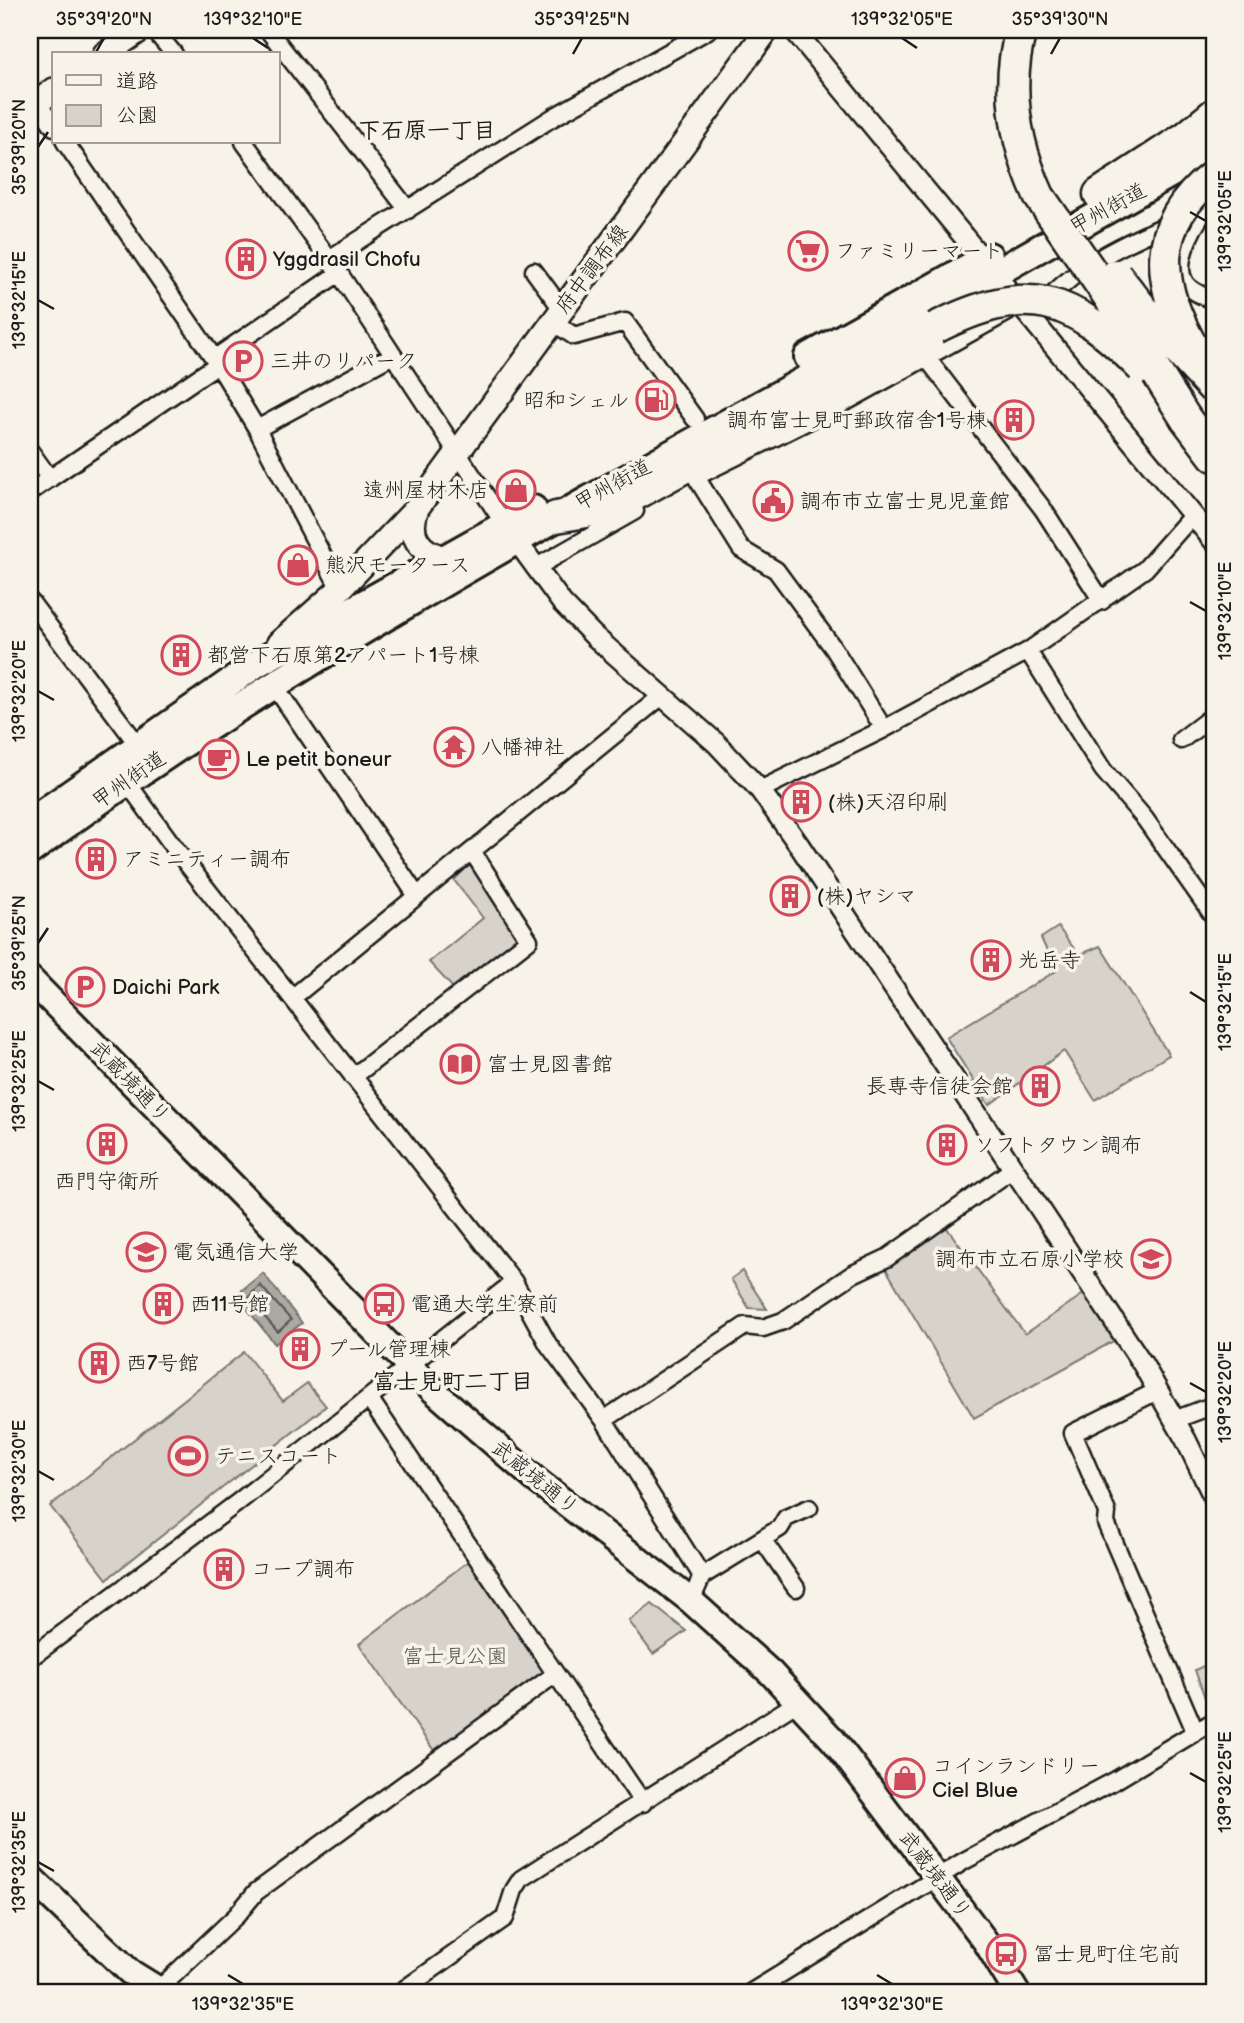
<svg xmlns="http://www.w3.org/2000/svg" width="1244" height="2023" viewBox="0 0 1244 2023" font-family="'Balsamiq Sans','Klee One',sans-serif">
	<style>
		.green { fill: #d7d3cb; stroke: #7a7874; stroke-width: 2 }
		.water { fill: #aca9a2; stroke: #72716c; stroke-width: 2 }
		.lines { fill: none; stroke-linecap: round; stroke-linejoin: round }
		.shore { stroke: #565452; stroke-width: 2 }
		.minor-casing { stroke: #1c1c1c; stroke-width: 21 }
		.tertiary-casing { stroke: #1c1c1c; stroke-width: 24 }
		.secondary-casing { stroke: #1c1c1c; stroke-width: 28 }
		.primary-casing { stroke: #1c1c1c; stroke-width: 30 }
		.trunk-casing { stroke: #1c1c1c; stroke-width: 32 }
		.motorway-casing { stroke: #1c1c1c; stroke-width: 35 }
		.minor { stroke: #f7f3e8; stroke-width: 16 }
		.tertiary { stroke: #f7f3e8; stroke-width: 19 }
		.secondary { stroke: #f7f3e8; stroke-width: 23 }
		.primary { stroke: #f7f3e8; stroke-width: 24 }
		.trunk { stroke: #f7f3e8; stroke-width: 26 }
		.motorway { stroke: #f7f3e8; stroke-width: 30 }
		.motorway-bridge-casing { stroke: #1c1c1c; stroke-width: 35; stroke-linecap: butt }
		.motorway-bridge { stroke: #f7f3e8; stroke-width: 30 }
		.ticks { fill: none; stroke: #1c1c1c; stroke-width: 2.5 }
		.labels { text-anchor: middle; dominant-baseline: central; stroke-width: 7; stroke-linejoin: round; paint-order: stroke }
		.street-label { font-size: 21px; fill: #1c1c1c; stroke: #f7f3e8 }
		.poi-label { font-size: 21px; fill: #1c1c1c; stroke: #f7f3e8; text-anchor: start }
		.park-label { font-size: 21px; fill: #545351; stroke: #f7f3e8 }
		.neighbourhood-label { font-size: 23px; font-weight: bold; fill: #1c1c1c; stroke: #f7f3e8 }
		.neatline { fill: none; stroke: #1c1c1c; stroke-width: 2.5 }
		.ticks-label { font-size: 18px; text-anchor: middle; fill: #1c1c1c }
	</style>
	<rect width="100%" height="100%" fill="#f7f3e8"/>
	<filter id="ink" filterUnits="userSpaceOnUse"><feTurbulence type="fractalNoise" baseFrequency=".0143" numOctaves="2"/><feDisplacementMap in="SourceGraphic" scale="14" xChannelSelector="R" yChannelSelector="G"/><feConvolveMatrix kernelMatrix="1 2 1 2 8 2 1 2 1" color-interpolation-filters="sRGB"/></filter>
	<g filter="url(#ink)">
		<!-- green -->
		<path class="green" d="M473,861L522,940L454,989L429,962L483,918L454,880Z
			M1058,927L1079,955L1100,946L1169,1055L1095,1100L1064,1051L989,1105L946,1037L1056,971L1041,938Z
			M944,1224L1025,1334L1085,1293L1121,1337L974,1418L886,1269Z
			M742,1271L767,1309L749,1308L731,1279Z
			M244,1352L283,1401L307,1383L326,1406L107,1579L50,1506Z
			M470,1560L551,1672L435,1752L359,1644Z
			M652,1604L686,1631L653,1654L629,1621Z
			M1214,1661V1709L1210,1712L1195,1670Z"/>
		<!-- water -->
		<path class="water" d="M263,1273L302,1323L275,1344L236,1295Z"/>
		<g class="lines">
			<!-- shore -->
			<path class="shore" d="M260,1285L291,1320L278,1332L248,1298Z"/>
			<!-- minor casing -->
			<g class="minor-casing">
				<path id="minor" d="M154,30L174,54
					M268,30L408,210
					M37,102L54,127
					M65,142L218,364L257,429L340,589
					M244,142L339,273L505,525
					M1214,200C1198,215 1170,263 1186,284C1193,293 1205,296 1214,301
					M329,259L552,118L708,30
					M534,271L562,309
					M1041,306C1087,255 1145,235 1206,208
					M553,322L574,336L625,322L695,419
					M926,357L1043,509L1102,601
					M215,358L339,273
					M257,429L393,355
					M30,451L50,479
					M697,476L842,404L1008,312
					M696,477L741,549L776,570L834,649L884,729
					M30,492L218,364
					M535,568L635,511
					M30,601L138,745
					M1028,651L1103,770L1145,819L1214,917
					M274,685L417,896
					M1181,740L1214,715
					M126,781L174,847L514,1282L548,1344L604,1420L702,1576L691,1601
					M760,790L884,729L1028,651L1145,569L1191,517
					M292,998L663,695
					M353,1077L529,940L472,851
					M1157,1391L1073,1433L1107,1512L1106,1523L1195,1731
					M369,1398L643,1803
					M604,1420L745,1326L763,1328L783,1321L853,1274L887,1258L1013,1169
					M1174,1420L1214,1405
					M762,1539L796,1588
					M702,1576L780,1528L786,1518L809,1508
					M30,1658L237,1503L514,1282
					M158,1990L237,1915L256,1892L554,1675
					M399,1993L505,1918L514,1890L521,1879L798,1702
					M750,1993L964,1861L1116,1780L1214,1721"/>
			</g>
			<!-- tertiary casing -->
			<g class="tertiary-casing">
				<path id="tertiary" d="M794,30L1214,541
					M516,540L562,603L594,636L716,743L760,790L799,845L1142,1363L1186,1440L1214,1498"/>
			</g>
			<!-- secondary casing -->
			<g class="secondary-casing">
				<path id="secondary" d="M105,54L140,30
					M30,108L54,90
					M417,508C407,534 418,553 446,558
					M279,643L340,589L417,508L767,30"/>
			</g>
			<!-- primary casing -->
			<g class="primary-casing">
				<path id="primary" d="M30,979L434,1391L536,1480L691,1601L771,1673L834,1741L866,1783L986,1942L1017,1993
					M30,1877L130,1972L164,1993"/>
			</g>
			<!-- trunk casing -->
			<g class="trunk-casing">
				<path id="trunk" d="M808,357L989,256
					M30,822L256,664L533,509
					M30,851C298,653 592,498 883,337C994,275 1104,211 1214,149"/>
			</g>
			<!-- motorway casing -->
			<g class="motorway-casing">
				<path id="motorway" d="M1099,194L1186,137L1214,114
					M1186,419L1214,456
					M556,517L611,508L935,328"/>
			</g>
			<!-- minor -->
			<use href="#minor" class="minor"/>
			<!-- tertiary -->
			<use href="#tertiary" class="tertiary"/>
			<!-- secondary -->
			<use href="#secondary" class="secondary"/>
			<!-- primary -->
			<use href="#primary" class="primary"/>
			<!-- trunk -->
			<use href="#trunk" class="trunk"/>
			<!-- motorway -->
			<use href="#motorway" class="motorway"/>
			<!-- motorway-bridge casing -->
			<g class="motorway-bridge-casing">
				<path id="motorway-bridge" d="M1021,30C1005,87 1015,143 1039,196L1109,297L1186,419
					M1116,275L1162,333L1214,389
					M935,328C1029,281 1070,295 1142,368
					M1195,351C1157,287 1147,227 1214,175"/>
			</g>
			<!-- motorway-bridge -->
			<use href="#motorway-bridge" class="motorway-bridge"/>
		</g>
	</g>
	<!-- ticks -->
	<path class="ticks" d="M253,38L268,48M902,38L917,48M95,54L104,38M573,54L582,38M1051,54L1060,38M38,147L48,132M1190,212L1206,221M38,300L54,309M1190,602L1206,611M38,691L54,700M38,943L48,928M1190,992L1206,1002M38,1081L54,1090M1190,1383L1206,1392M38,1471L54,1480M1190,1773L1206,1782M38,1862L54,1871M228,1975L243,1984M877,1975L892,1984"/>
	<!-- icons -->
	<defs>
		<g id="supermarket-ring" transform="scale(2.0125)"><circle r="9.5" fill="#f7f3e8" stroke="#d1495b" stroke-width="1.5"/><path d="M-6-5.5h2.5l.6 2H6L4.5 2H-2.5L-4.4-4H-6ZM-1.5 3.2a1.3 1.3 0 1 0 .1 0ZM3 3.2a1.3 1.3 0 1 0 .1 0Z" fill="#d1495b"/></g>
		<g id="building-ring" transform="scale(2.0125)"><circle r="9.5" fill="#f7f3e8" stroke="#d1495b" stroke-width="1.5"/><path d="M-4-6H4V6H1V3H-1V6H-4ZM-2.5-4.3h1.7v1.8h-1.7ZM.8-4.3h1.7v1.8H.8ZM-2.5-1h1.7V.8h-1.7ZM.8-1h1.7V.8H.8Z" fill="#d1495b"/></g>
		<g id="parking-ring" transform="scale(2.0125)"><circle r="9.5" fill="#f7f3e8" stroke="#d1495b" stroke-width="1.5"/><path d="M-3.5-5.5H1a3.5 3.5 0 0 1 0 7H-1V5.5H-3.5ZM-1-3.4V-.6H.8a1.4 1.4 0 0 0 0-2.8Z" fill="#d1495b"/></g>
		<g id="fuel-ring" transform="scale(2.0125)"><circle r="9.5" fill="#f7f3e8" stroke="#d1495b" stroke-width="1.5"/><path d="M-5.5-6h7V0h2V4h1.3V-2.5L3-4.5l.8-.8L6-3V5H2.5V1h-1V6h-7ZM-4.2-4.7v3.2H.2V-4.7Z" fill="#d1495b"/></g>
		<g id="shop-ring" transform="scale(2.0125)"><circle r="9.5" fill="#f7f3e8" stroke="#d1495b" stroke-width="1.5"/><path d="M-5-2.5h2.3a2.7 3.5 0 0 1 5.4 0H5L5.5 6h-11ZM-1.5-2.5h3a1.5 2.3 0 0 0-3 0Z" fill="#d1495b"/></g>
		<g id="civic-ring" transform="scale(2.0125)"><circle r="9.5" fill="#f7f3e8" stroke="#d1495b" stroke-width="1.5"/><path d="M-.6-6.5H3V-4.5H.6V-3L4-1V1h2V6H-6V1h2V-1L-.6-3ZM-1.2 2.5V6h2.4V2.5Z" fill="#d1495b"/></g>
		<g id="temple-ring" transform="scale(2.0125)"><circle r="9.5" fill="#f7f3e8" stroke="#d1495b" stroke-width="1.5"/><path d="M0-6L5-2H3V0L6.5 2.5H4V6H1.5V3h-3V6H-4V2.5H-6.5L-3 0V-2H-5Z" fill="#d1495b"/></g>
		<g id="cafe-ring" transform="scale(2.0125)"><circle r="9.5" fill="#f7f3e8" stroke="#d1495b" stroke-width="1.5"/><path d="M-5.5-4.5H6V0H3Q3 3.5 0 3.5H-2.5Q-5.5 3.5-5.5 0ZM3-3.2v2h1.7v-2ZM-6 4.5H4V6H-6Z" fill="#d1495b"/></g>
		<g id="library-ring" transform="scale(2.0125)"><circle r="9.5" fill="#f7f3e8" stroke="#d1495b" stroke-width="1.5"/><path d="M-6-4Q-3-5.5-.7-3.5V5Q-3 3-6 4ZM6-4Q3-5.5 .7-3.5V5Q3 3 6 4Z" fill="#d1495b"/></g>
		<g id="university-ring" transform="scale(2.0125)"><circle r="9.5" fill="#f7f3e8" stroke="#d1495b" stroke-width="1.5"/><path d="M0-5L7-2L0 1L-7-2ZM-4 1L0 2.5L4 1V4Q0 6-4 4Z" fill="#d1495b"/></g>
		<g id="school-ring" transform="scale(2.0125)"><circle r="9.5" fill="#f7f3e8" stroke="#d1495b" stroke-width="1.5"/><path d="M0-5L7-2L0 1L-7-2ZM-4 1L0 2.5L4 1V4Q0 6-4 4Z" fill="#d1495b"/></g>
		<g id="bus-ring" transform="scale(2.0125)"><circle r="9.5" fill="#f7f3e8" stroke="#d1495b" stroke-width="1.5"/><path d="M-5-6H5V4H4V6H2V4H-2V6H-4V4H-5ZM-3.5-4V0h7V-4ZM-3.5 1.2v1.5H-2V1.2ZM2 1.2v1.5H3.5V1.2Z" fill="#d1495b"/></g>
		<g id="stadium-ring" transform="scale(2.0125)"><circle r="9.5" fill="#f7f3e8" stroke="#d1495b" stroke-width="1.5"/><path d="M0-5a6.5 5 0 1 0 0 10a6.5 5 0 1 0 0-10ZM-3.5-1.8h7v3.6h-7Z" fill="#d1495b"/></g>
	</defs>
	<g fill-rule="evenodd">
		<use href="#supermarket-ring" x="808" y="251"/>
		<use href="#building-ring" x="246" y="259"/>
		<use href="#parking-ring" x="243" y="361"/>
		<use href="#fuel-ring" x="656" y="400"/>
		<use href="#building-ring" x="1014" y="420"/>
		<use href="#shop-ring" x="516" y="490"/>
		<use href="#civic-ring" x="773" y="501"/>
		<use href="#shop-ring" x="298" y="565"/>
		<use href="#building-ring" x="181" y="655"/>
		<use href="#temple-ring" x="454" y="747"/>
		<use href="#cafe-ring" x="219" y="759"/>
		<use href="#building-ring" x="801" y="802"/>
		<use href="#building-ring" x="96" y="859"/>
		<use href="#building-ring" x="790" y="896"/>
		<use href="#building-ring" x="991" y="960"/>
		<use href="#parking-ring" x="85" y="987"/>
		<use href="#library-ring" x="460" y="1064"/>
		<use href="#building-ring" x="1040" y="1086"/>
		<use href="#building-ring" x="107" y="1144"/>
		<use href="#building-ring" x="947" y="1145"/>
		<use href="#university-ring" x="146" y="1252"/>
		<use href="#school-ring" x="1151" y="1259"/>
		<use href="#building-ring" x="163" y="1304"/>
		<use href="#bus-ring" x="384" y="1304"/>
		<use href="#building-ring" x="300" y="1349"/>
		<use href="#building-ring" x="99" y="1363"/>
		<use href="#stadium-ring" x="188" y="1456"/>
		<use href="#building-ring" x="224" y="1569"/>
		<use href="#shop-ring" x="905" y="1778"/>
		<use href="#bus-ring" x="1006" y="1954"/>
	</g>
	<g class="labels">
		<!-- street labels -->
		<g class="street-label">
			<text transform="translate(1108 209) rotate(-29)">甲州街道</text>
			<text transform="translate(592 269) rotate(-53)">府中調布線</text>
			<text transform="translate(613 485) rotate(-29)">甲州街道</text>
			<text transform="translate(129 780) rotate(-35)">甲州街道</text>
			<text transform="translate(130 1082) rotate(46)">武蔵境通り</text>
			<text transform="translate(535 1478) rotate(39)">武蔵境通り</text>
			<text transform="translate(935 1875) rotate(53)">武蔵境通り</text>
		</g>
		<!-- poi labels -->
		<g class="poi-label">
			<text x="835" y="251">ファミリーマート</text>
			<text x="273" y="259">Yggdrasil Chofu</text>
			<text x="270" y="361">三井のリパーク</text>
			<text x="629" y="400" text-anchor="end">昭和シェル</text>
			<text x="987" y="420" text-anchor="end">調布富士見町郵政宿舎1号棟</text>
			<text x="489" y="490" text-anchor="end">遠州屋材木店</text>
			<text x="800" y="501">調布市立富士見児童館</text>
			<text x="325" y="565">熊沢モータース</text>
			<text x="208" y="655">都営下石原第2アパート1号棟</text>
			<text x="481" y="747">八幡神社</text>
			<text x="246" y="759">Le petit boneur</text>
			<text x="828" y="802">(株)天沼印刷</text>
			<text x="123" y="859">アミニティー調布</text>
			<text x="817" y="896">(株)ヤシマ</text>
			<text x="1018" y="960">光岳寺</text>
			<text x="112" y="987">Daichi Park</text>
			<text x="487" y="1064">富士見図書館</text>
			<text x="1013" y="1086" text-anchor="end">長専寺信徒会館</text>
			<text x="974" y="1145">ソフトタウン調布</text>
			<text x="107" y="1181" text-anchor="middle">西門守衛所</text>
			<text x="173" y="1252">電気通信大学</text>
			<text x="1124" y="1259" text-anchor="end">調布市立石原小学校</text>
			<text x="190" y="1304">西11号館</text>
			<text x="411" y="1304">電通大学生寮前</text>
			<text x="327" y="1349">プール管理棟</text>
			<text x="126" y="1363">西7号館</text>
			<text x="215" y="1456">テニスコート</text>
			<text x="251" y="1569">コープ調布</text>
			<text x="932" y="1766">コインランドリー<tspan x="932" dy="24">Ciel Blue</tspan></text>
			<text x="1033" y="1954">冨士見町住宅前</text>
		</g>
		<!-- park labels -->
		<g class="park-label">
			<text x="455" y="1656">富士見公園</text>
		</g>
		<!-- neighbourhood labels -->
		<g class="neighbourhood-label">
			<text x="427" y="131">下石原一丁目</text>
			<text x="453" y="1382">富士見町二丁目</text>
		</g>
	</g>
	<!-- margin -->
	<rect width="1244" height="2023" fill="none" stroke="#f7f3e8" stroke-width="77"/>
	<!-- legend -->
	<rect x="52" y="52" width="228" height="91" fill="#f7f3e8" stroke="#9f9d96" stroke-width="2"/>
	<rect x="66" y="75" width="35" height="10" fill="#f7f3e8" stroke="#9f9d96" stroke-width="2"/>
	<text x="116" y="88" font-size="21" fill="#1c1c1c">道路</text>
	<rect x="66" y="105" width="35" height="21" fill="#d7d3cb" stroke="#9f9d96" stroke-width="2"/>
	<text x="116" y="122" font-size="21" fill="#1c1c1c">公園</text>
	<rect x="38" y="38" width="1168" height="1946" class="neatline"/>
	<g class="ticks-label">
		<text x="104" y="25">35°39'20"N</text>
		<text x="253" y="25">139°32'10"E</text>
		<text x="582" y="25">35°39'25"N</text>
		<text x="902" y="25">139°32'05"E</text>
		<text x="1060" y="25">35°39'30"N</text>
		<text transform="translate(19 147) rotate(-90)" y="6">35°39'20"N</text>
		<text transform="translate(1225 221) rotate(-90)" y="6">139°32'05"E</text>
		<text transform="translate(19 300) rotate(-90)" y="6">139°32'15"E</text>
		<text transform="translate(1225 611) rotate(-90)" y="6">139°32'10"E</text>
		<text transform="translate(19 691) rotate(-90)" y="6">139°32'20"E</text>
		<text transform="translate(19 943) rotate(-90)" y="6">35°39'25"N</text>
		<text transform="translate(1225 1002) rotate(-90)" y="6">139°32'15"E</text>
		<text transform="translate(19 1081) rotate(-90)" y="6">139°32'25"E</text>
		<text transform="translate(1225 1392) rotate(-90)" y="6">139°32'20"E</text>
		<text transform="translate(19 1471) rotate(-90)" y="6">139°32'30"E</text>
		<text transform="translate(1225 1782) rotate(-90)" y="6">139°32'25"E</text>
		<text transform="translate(19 1862) rotate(-90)" y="6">139°32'35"E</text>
		<text x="243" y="2010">139°32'35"E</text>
		<text x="892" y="2010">139°32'30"E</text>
	</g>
</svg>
